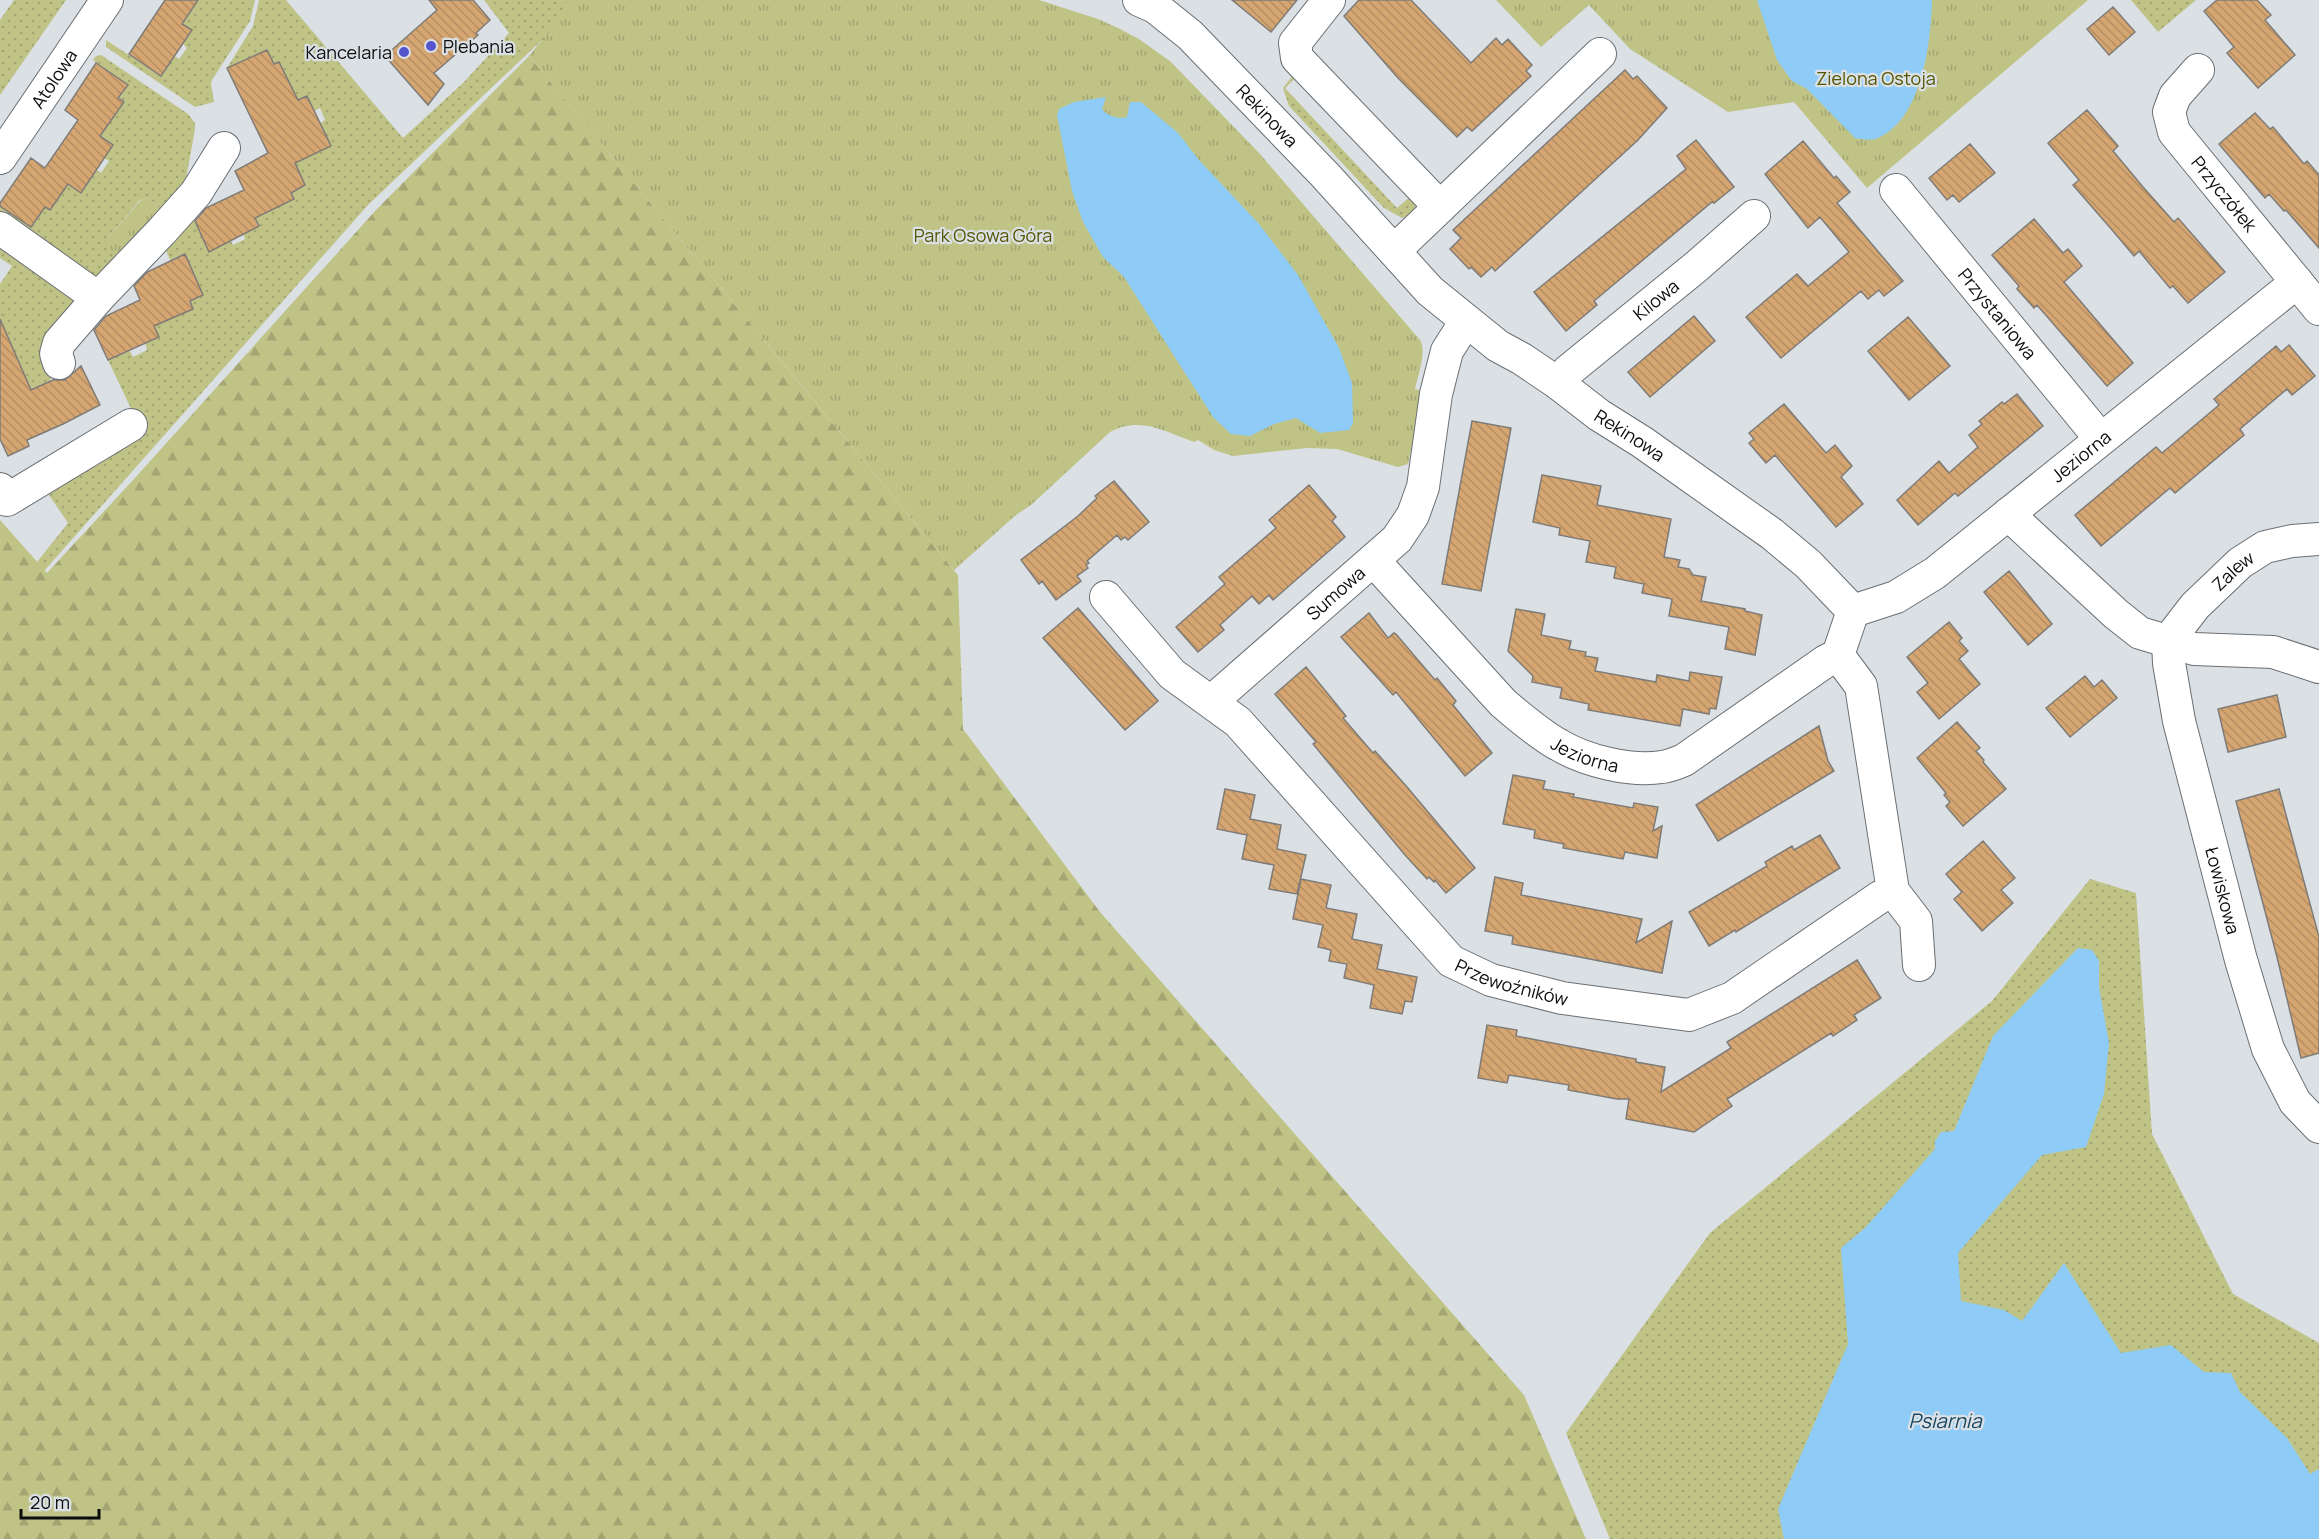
<svg xmlns="http://www.w3.org/2000/svg" width="2319" height="1539" viewBox="0 0 2319 1539" font-family="Manrope,sans-serif">
	<style>
		.grass { fill: url(#grass-dots) }
		.forest { fill: url(#forest-firs) }
		.park { fill: url(#park-tufts) }
		.water { fill: #8eccf7 }
		.building { fill: url(#building-back-hatch); stroke: #7f7b77; stroke-width: 1.5 }
		.lines { fill: none; stroke-linecap: round; stroke-linejoin: round }
		.minor-casing { stroke: #6a6f73; stroke-width: 34 }
		.minor { stroke: #fff; stroke-width: 32 }
		.poi-dot { fill: #5455cc; stroke: #dbe0e5; stroke-width: 2 }
		.labels { text-anchor: middle; dominant-baseline: central; stroke-width: 4.5; stroke-linejoin: round; paint-order: stroke }
		.poi-label { font-size: 18px; fill: #0b0d0e; stroke: #dbe0e5; text-anchor: start }
		.park-label { font-size: 18px; fill: #555603; stroke: #dbe0e5 }
		.street-label { font-size: 18px; fill: #0b0d0e; stroke: #dbe0e5 }
		.water-label { font-size: 20px; font-style: italic; fill: #184764; stroke: #dbe0e5 }
	</style>
	<defs>
		<pattern id="grass-dots" width="8" height="8" patternUnits="userSpaceOnUse" patternTransform="scale(1.5)"><rect width="8" height="8" fill="#bfc386"/><path d="M2 2h.1M6 6h.1" fill="none" stroke="#a3a672" stroke-width="1.8" stroke-linecap="round"/></pattern>
		<pattern id="forest-firs" width="22" height="20" patternUnits="userSpaceOnUse" patternTransform="scale(1.5)"><rect width="22" height="20" fill="#bfc386"/><path d="M5 1l3.5 6h-7zM16 11l3.5 6h-7z" fill="#a3a672"/></pattern>
		<pattern id="park-tufts" width="24" height="20" patternUnits="userSpaceOnUse" patternTransform="scale(1.5)"><rect width="24" height="20" fill="#bfc386"/><path d="M3 7l-1-3M5 7V3M7 7l1-3M15 17l-1-3M17 17v-4M19 17l1-3" fill="none" stroke="#a3a672"/></pattern>
		<pattern id="building-back-hatch" width="6" height="6" patternUnits="userSpaceOnUse" patternTransform="scale(1.5)"><rect width="6" height="6" fill="#d5a672"/><path d="M-1 5l2 2M0 0l6 6M5-1l2 2" fill="none" stroke="#b68e62"/></pattern>
	</defs>
	<rect width="100%" height="100%" fill="#dbe0e5"/>
	<!-- grass -->
	<path class="grass" d="M14,0H66L0,95V20Z
		M196,0H255L250,21L212,80L211,84L214,102L195,107L106,47V40L161,76L174,56L179,59L187,48L183,44L192,30L177,21Z
		M259,0H286L403,138L464,82L509,33L484,0H960L529,56L542,40L368,205L44,571L37,562L68,523L47,492L101,463L143,434L108,360L130,351L133,357L147,350L145,343L159,337L151,320L193,309L190,301L203,295L185,254L170,260L165,248L192,216L209,251L231,241L233,245L245,239L243,233L251,210L293,199L291,193L305,185L295,163L331,146L320,123L325,120L320,108L314,111L306,96L292,103L267,50L227,68L253,26Z
		M2131,0H2196L2158,32Z
		M101,55L188,114L195,123V129L185,185L166,213L148,198L140,200L106,240L120,261L100,276L89,275L0,214V206L31,227L63,181L81,193L97,170L101,173L109,161L104,158L113,145L96,133L128,85L93,60L96,56Z
		M1295,73L1297,76L1285,88L1397,208L1411,196L1416,204L1413,214L1402,218L1384,208L1289,106L1283,88Z
		M0,240L67,286L76,302L55,370L49,382L20,395L0,337V284L12,266L0,258Z
		M2090,879L2136,893L2152,1134L2233,1294L2319,1343V1539H1610L1566,1433L1710,1233L1992,1001Z"/>
	<!-- forest -->
	<path class="forest" d="M529,56L958,575L963,729L1100,912L1524,1395L1586,1539H0V520L47,573L134,479L376,210Z"/>
	<!-- park -->
	<path class="park" d="M568,0H1039L1098,19L1118,28L1139,39L1171,62L1260,154L1420,340C1427,352 1418,375 1415,389L1424,391L1408,464L1398,467L1337,449L1307,448L1233,456L1214,450L1198,440L1194,442C1163,431 1141,416 1110,432L1031,505L1016,515L954,570L529,56L548,34Z
		M1496,0H2088L1867,188L1794,102L1728,112L1630,49L1589,5L1541,47Z
		M148,198L166,213L120,261L106,247V240L141,200Z"/>
	<!-- water -->
	<path class="water" d="M1757,0H1932C1931,42 1922,119 1878,138C1872,141 1862,139 1855,138L1807,89L1792,81L1777,60Z
		M1106,97L1102,109C1108,116 1118,120 1127,117L1130,102H1141L1178,133L1198,159L1259,224L1298,275L1339,348L1352,383L1353,423L1349,430L1320,433L1296,418L1274,424L1250,436L1231,434L1213,417L1124,277L1103,257L1083,222L1072,191L1057,115L1059,109L1074,102Z
		M2078,948L2092,950L2099,961V987L2109,1043L2104,1094L2086,1147L2042,1155L1958,1253L1961,1301L2004,1310L2022,1321L2064,1263L2121,1353L2171,1345L2204,1372L2231,1373L2240,1392L2287,1438L2310,1474L2319,1469V1539H1784L1778,1509L1848,1344L1841,1248L1865,1228L1935,1149V1141L1941,1132L1954,1131L1993,1036Z"/>
	<!-- building -->
	<path class="building" d="M165,0H198L182,24L192,30L161,76L129,54Z
		M429,0H473L490,20L476,33L478,35L434,73L444,84L428,105L385,56L437,10Z
		M1232,0H1297L1271,32Z
		M1359,0H1411L1471,63L1496,38L1502,45L1508,39L1532,65L1526,71L1531,76L1472,131L1467,127L1457,137L1398,78L1344,16Z
		M2217,0H2257L2271,15L2265,20L2295,55L2258,88L2227,53L2234,47L2204,11Z
		M2113,7L2135,32L2109,55L2087,29Z
		M267,50L274,64L279,62L298,100L307,96L331,146L295,163L305,185L291,193L294,199L255,218L259,226L209,252L195,221L206,208L244,190L235,171L268,153L227,68Z
		M96,63L128,85L118,98L124,102L100,136L113,145L81,193L68,184L50,210L45,207L31,227L0,206V203L31,158L45,168L78,120L65,110Z
		M1625,70L1633,79L1637,76L1667,108L1638,140L1495,271L1492,267L1481,277L1471,267L1469,269L1450,249L1461,238L1453,230Z
		M2087,110L2118,146L2113,151L2143,187L2174,222L2178,218L2225,272L2188,303L2173,286L2170,288L2139,251L2134,256L2113,231L2073,185L2079,180L2048,143Z
		M2255,113L2270,129L2273,127L2304,164L2307,161L2319,175V248L2286,210L2284,211L2269,194L2265,198L2219,144Z
		M1696,140L1734,187L1714,203L1712,202L1594,301L1597,305L1566,331L1534,292L1686,169L1677,156Z
		M1803,141L1834,178L1836,176L1850,192L1837,203L1903,281L1884,296L1879,290L1868,299L1861,291L1781,358L1746,317L1797,274L1808,286L1849,252L1820,217L1808,228L1765,174Z
		M1970,144L1995,173L1959,202L1953,195L1947,200L1929,178Z
		M2034,219L2063,253L2068,249L2082,266L2064,282L2133,363L2107,386L2044,313L2037,305L2034,308L2017,289L2019,286L1992,255Z
		M185,254L203,295L190,301L193,309L154,326L159,337L108,360L94,330L106,316L140,300L134,286L147,272Z
		M1694,316L1715,341L1650,397L1628,372Z
		M1908,317L1950,366L1909,400L1868,351Z
		M0,319L31,390L53,380H65L81,366L100,405L63,424L27,440L29,446L8,456L0,439Z
		M2289,345L2315,376L2292,395L2287,389L2240,429L2244,435L2175,493L2170,488L2101,546L2075,515L2156,447L2162,453L2219,405L2214,399L2276,346L2281,352Z
		M2017,394L2043,426L1958,496L1955,493L1918,525L1897,500L1939,461L1949,473L1978,447L1969,435L1982,424L1979,421L2002,402L2004,404Z
		M1784,404L1826,453L1835,445L1852,466L1841,477L1863,504L1836,527L1775,455L1766,463L1749,443L1754,439L1749,433Z
		M1472,421L1511,428L1481,591L1442,584Z
		M1542,475L1601,486L1597,505L1671,519L1664,557L1680,560L1678,567L1689,569L1693,575L1706,577L1701,601L1745,609V611L1762,615L1755,655L1725,649L1729,627L1669,616L1672,599L1642,593L1644,584L1614,578L1616,567L1586,562L1590,541L1559,535L1560,528L1533,522Z
		M1114,481L1149,522L1128,540L1125,537L1121,540L1117,535L1087,561L1089,563L1086,565L1088,568L1077,576L1081,581L1056,600L1042,581L1039,584L1021,560L1078,516L1097,498L1095,496Z
		M1309,485L1336,517L1332,521L1345,537L1273,600L1269,595L1259,604L1252,596L1220,625L1224,630L1198,652L1176,627L1225,584L1219,577L1276,528L1269,520Z
		M2009,571L2052,624L2028,645L1984,592Z
		M1078,608L1158,701L1125,730L1043,638Z
		M1516,609L1545,614L1541,635L1571,641L1569,649L1586,652L1585,656L1598,658L1595,671L1656,682L1657,675L1689,681L1690,672L1722,677L1716,709L1710,708L1709,714L1683,709L1680,726L1588,710L1589,704L1560,698L1562,688L1532,682L1533,676L1508,651Z
		M1369,613L1388,638L1394,633L1396,634L1435,680L1437,678L1456,701L1453,705L1492,753L1465,776L1396,692L1393,695L1341,637Z
		M1949,622L1962,638L1959,641L1968,651L1959,659L1980,684L1939,719L1917,692L1928,683L1907,657Z
		M1306,667L1346,716L1343,718L1373,753L1375,751L1407,787L1475,868L1446,893L1435,880L1434,882L1429,877L1427,879L1405,855L1313,744L1316,742L1275,694Z
		M2085,676L2094,687L2102,680L2117,698L2070,737L2046,708Z
		M2277,695L2286,737L2228,752L2218,709Z
		M1957,722L1980,748L1976,751L1984,760L1983,762L2006,789L1963,826L1946,806L1950,802L1944,795L1946,793L1917,758Z
		M1819,726L1828,761L1834,771L1718,841L1696,805Z
		M1513,775L1545,781L1543,789L1574,794L1573,797L1633,808L1634,803L1658,807L1653,831L1662,826L1657,858L1625,852L1623,859L1563,848L1564,844L1534,838L1535,830L1503,824Z
		M1225,789L1255,795L1250,819L1281,825L1277,849L1306,855L1297,894L1269,889L1274,865L1242,859L1247,835L1217,829Z
		M2279,789L2319,937V1053L2301,1058L2277,957L2236,801Z
		M1820,835L1840,868L1736,932L1735,930L1709,946L1689,912L1767,866L1765,862L1792,846L1794,850Z
		M1983,841L2015,878L2001,890L2013,903L1982,931L1954,899L1962,892L1946,874Z
		M1495,877L1523,883L1521,895L1642,919L1636,943L1672,921L1662,973L1512,944L1513,936L1485,931Z
		M1301,879L1331,885L1326,908L1357,914L1352,939L1382,945L1377,969L1417,977L1412,1002L1405,1001L1402,1014L1370,1008L1374,985L1344,978L1347,964L1329,961L1331,950L1318,947L1323,925L1293,919Z
		M1857,960L1881,998L1854,1015L1857,1020L1833,1036L1831,1033L1727,1099L1732,1106L1694,1132L1626,1119L1629,1099H1617L1568,1090L1569,1085L1509,1075L1507,1083L1478,1078L1487,1025L1517,1030L1516,1036L1636,1059V1062L1665,1067L1661,1092L1731,1048L1727,1042Z"/>
	<g class="lines">
		<!-- minor casing -->
		<g class="minor-casing">
			<g id="minor">
				<path id="s1" d="M1139,0L1155,7L1190,35L1325,175L1430,291L1498,346L1522,359L1559,384L1599,415L1642,442L1772,534L1808,564L1853,611"/>
				<path d="M1329,0L1295,43L1297,58L1440,207"/>
				<path id="s2" d="M2198,70L2175,96L2169,112L2174,132L2319,309"/>
				<path id="s3" d="M0,158L107,0"/>
				<path id="s4" d="M1896,190L2100,438"/>
				<path d="M0,228L98,298L162,231L196,193L224,148"/>
				<path d="M1394,251L1600,54"/>
				<path d="M59,363L56,354L59,343L98,298"/>
				<path id="s5" d="M1559,384L1568,371L1697,266L1754,216"/>
				<path d="M0,489L7,500L131,425"/>
				<path d="M2008,514L2116,614L2140,633L2194,649L2273,652L2319,667"/>
				<path id="s6" d="M1374,561L1503,703C1521,718 1539,734 1559,745C1586,761 1631,772 1662,767C1670,766 1677,763 1684,760L1826,661L1838,655"/>
				<path id="s7" d="M1106,597L1172,674L1238,722L1451,961L1491,980L1562,998L1689,1015L1732,998L1880,897L1893,891"/>
				<path id="s8" d="M1853,611L1896,597L1935,573L2297,282"/>
				<path d="M1853,611L1838,655L1861,686L1893,891L1916,921L1919,965"/>
				<path id="s9" d="M2168,641L2169,663L2179,721L2241,960L2268,1049L2295,1102L2319,1127"/>
				<path id="s10" d="M2168,641L2195,606L2240,563L2265,547L2292,541L2319,539"/>
				<path id="s11" d="M1212,701L1397,539L1413,515L1423,487L1436,394L1447,351L1466,321"/>
			</g>
		</g>
		<!-- minor -->
		<use href="#minor" class="minor"/>
	</g>
	<!-- markers -->
	<g class="poi-dot">
		<circle cx="431" cy="46" r="6"/>
		<circle cx="404" cy="52" r="6"/>
	</g>
	<g class="labels">
		<!-- poi labels -->
		<g class="poi-label">
			<text x="443" y="46">Plebania</text>
			<text x="392" y="52" text-anchor="end">Kancelaria</text>
		</g>
		<!-- park labels -->
		<g class="park-label">
			<text x="1876" y="78">Zielona Ostoja</text>
			<text x="983" y="235">Park Osowa Góra</text>
		</g>
		<!-- street labels -->
		<g class="street-label">
			<text stroke="none"><textPath href="#s3" startOffset="96">Atolowa</textPath></text>
			<text stroke="none"><textPath href="#s1" startOffset="174">Rekinowa</textPath></text>
			<text stroke="none"><textPath href="#s2" startOffset="152">Przyczółek</textPath></text>
			<text stroke="none"><textPath href="#s5" startOffset="129">Kilowa</textPath></text>
			<text stroke="none"><textPath href="#s4" startOffset="160">Przystaniowa</textPath></text>
			<text stroke="none"><textPath href="#s1" startOffset="660">Rekinowa</textPath></text>
			<text stroke="none"><textPath href="#s8" startOffset="278">Jeziorna</textPath></text>
			<text stroke="none"><textPath href="#s10" startOffset="96">Zalew</textPath></text>
			<text stroke="none"><textPath href="#s11" startOffset="164">Sumowa</textPath></text>
			<text stroke="none"><textPath href="#s6" startOffset="290">Jeziorna</textPath></text>
			<text stroke="none"><textPath href="#s9" startOffset="256">Łowiskowa</textPath></text>
			<text stroke="none"><textPath href="#s7" startOffset="568">Przewoźników</textPath></text>
		</g>
		<!-- water labels -->
		<g class="water-label">
			<text x="1945" y="1420">Psiarnia</text>
		</g>
	</g>
	<!-- scale -->
	<path d="M21 1509v9h78v-9" fill="none" stroke="#0b0d0e" stroke-width="3"/>
	<text x="30" y="1509" font-size="18" fill="#0b0d0e" stroke="#dbe0e5" stroke-width="4.5" paint-order="stroke">20 m</text>
</svg>
